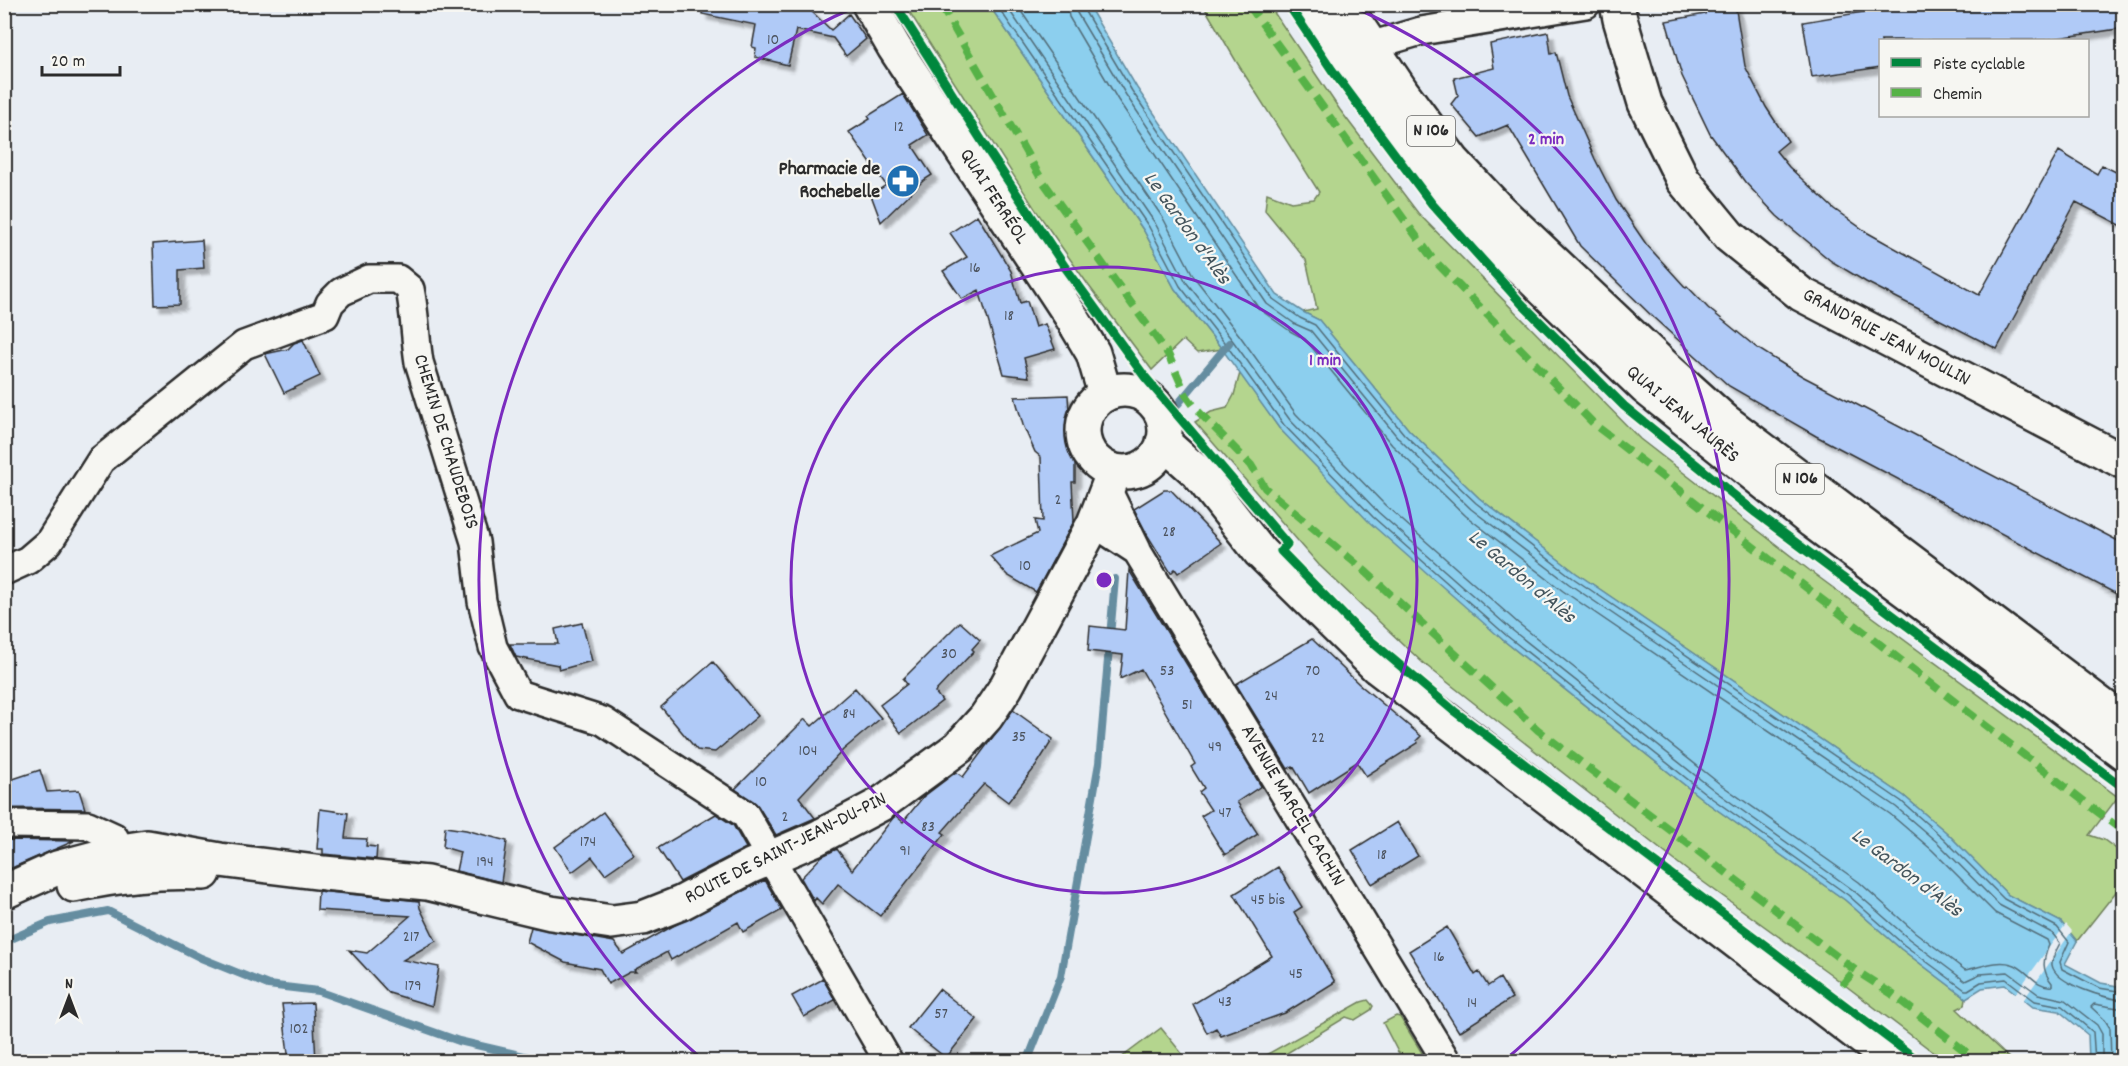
<svg xmlns="http://www.w3.org/2000/svg" width="2128" height="1066" viewBox="0 0 2128 1066" font-family="Dekko,sans-serif">
	<style>
		.green { fill: #b4d58e; stroke: #70805c; stroke-width: 1.5 }
		.water { fill: #8ccfee; stroke: #658da0; stroke-width: 1.5 }
		.pier { fill: #e8edf3 }
		.lines { fill: none; stroke-linecap: round; stroke-linejoin: round }
		.shore { stroke: #526d79; stroke-width: 1.5 }
		.stream { stroke: #658da0; stroke-width: 8 }
		.building { fill: #b0caf7; stroke: #2b2b2b; stroke-width: 1.5; filter: url(#shadow) }
		.minor-casing { stroke: #2b2b2b; stroke-width: 32 }
		.tertiary-casing { stroke: #2b2b2b; stroke-width: 38 }
		.secondary-casing { stroke: #2b2b2b; stroke-width: 38 }
		.primary-casing { stroke: #2b2b2b; stroke-width: 38 }
		.minor { stroke: #f6f6f2; stroke-width: 27 }
		.tertiary { stroke: #f6f6f2; stroke-width: 33 }
		.secondary { stroke: #f6f6f2; stroke-width: 33 }
		.primary { stroke: #f6f6f2; stroke-width: 33 }
		.quiet { stroke: #56b246; stroke-width: 8; stroke-dasharray: 15 8; stroke-linecap: butt }
		.cycleway-casing { stroke: #f6f6f2; stroke-width: 13 }
		.cycleway { stroke: #00873e; stroke-width: 9 }
		.ring { fill: none; stroke: #7b2cbf; stroke-width: 3 }
		.labels { text-anchor: middle; dominant-baseline: central; stroke-width: 4.5; stroke-linejoin: round; paint-order: stroke }
		.number-label { font-size: 16px; fill: #4c535e }
		.shield { fill: #f6f6f2; stroke: #686867; stroke-width: 1.5 }
		.shield-label { font-size: 18px; font-weight: bold; fill: #2b2b2b }
		.poi-label { font-size: 20px; font-weight: bold; fill: #2b2b2b; stroke: #f6f6f2; text-anchor: end }
		.street-label { font-size: 20px; fill: #2b2b2b; stroke: #f6f6f2 }
		.water-label { font-size: 21px; font-style: italic; fill: #43545c; stroke: #f6f6f2 }
		.centre { fill: #7b2cbf; stroke: #f6f6f2; stroke-width: 3 }
		.ring-label { font-size: 18px; text-anchor: middle; font-weight: bold; fill: #7b2cbf; stroke: #f6f6f2; stroke-width: 4.5; stroke-linejoin: round; paint-order: stroke }
	</style>
	<defs>
		<filter id="shadow"><feDropShadow dx="5.5" dy="5.5" stdDeviation="1.5" flood-color="#0004"/></filter>
	</defs>
	<rect width="100%" height="100%" fill="#e8edf3"/>
	<filter id="ink" filterUnits="userSpaceOnUse"><feTurbulence type="fractalNoise" baseFrequency=".0167" numOctaves="2"/><feDisplacementMap in="SourceGraphic" scale="12" xChannelSelector="R" yChannelSelector="G"/><feConvolveMatrix kernelMatrix="1 2 1 2 8 2 1 2 1" color-interpolation-filters="sRGB"/></filter>
	<g filter="url(#ink)">
		<!-- green -->
		<path class="green" d="M905,5H989L1144,231L1175,289L1222,349L1197,353L1183,340L1152,370L1089,286L1035,209Z
			M1203,5H1269L1340,110L1418,213L1640,439L1813,573L2118,797L2089,835L2104,840L2123,854V883L2077,941L2061,922L2008,895L1947,833L1904,796L1576,573L1479,498L1409,430L1319,320L1303,312L1317,309L1306,260L1265,210L1267,193L1291,202L1314,199L1319,192L1236,61Z
			M1240,373L1279,428L1503,640L1706,802L1845,900L1901,949L1966,998L1965,1005L1957,1009L2012,1061H1945L1829,973L1688,871L1423,663L1319,565L1195,422L1211,412L1227,408L1234,395Z
			M1368,1000L1373,1006L1371,1010L1355,1020L1346,1017L1274,1061H1255L1361,1002Z
			M1396,1016L1400,1017L1427,1061H1410L1398,1052L1383,1023Z
			M1161,1028L1188,1061H1117Z"/>
		<!-- water -->
		<path class="water" d="M989,5H1088L1137,88L1277,295L1303,312L1319,320L1409,430L1479,498L1576,573L1904,796L1947,833L2008,895L2061,922L2077,941L2065,964L2101,983L2123,987V1061H2089L2088,1035L2059,1011L2033,1007L2005,985L1982,988L1966,998L1901,949L1845,900L1706,802L1503,640L1369,522L1279,428L1222,349L1175,289L1144,231Z"/>
		<!-- pier -->
		<path class="pier" d="M2066,924L2072,931L2022,1002L2014,996Z"/>
		<g class="lines">
			<!-- shore -->
			<path class="shore" d="M996,4L1149,227L1180,286L1227,346L1284,425L1373,517L1507,636L1710,797L1848,895L1904,945L1965,990H1968L1981,982L2006,979L2035,1001L2062,1006L2093,1032L2095,1062
				M1005,4L1155,223L1186,282L1233,341L1290,420L1378,512L1512,630L1715,791L1853,890L1909,939L1965,981L1980,974L2008,972L2038,994L2065,1000L2097,1025L2102,1034V1062
				M1016,4L1163,218L1194,277L1240,336L1296,414L1385,505L1518,623L1720,784L1859,882L1915,932L1965,970C1979,968 1996,959 2012,964C2027,968 2035,988 2052,986V983C2041,970 2043,960 2049,945L2047,940L1995,913L1932,850L1890,814L1563,591L1466,516L1392,445L1305,339L1290,331L1259,309L1118,100L1069,17L1067,4
				M1076,4L1077,13L1126,95L1267,304L1295,324L1311,331L1399,439L1471,509L1569,584L1896,807L1938,843L1999,905L2052,933L2060,943C2057,950 2051,958 2052,965C2055,984 2107,999 2124,1000
				M1083,4L1084,10L1132,91L1273,299L1300,318L1315,325L1404,434L1476,503L1573,578L1901,801L1943,838L2004,899L2057,927L2069,942L2060,962L2062,969L2099,988L2124,992
				M2111,1062L2110,1028L2105,1020L2091,1007L2094,1004L2124,1009"/>
			<!-- stream -->
			<path class="stream" d="M1178,404L1229,343
				M4,942L50,922L108,911L201,958L268,985L318,991L459,1041L550,1062
				M1027,1062L1061,976L1099,763L1115,579"/>
		</g>
		<!-- building -->
		<path class="building" d="M703,4H790L808,8L831,30L849,14L866,39L846,56L833,38L796,30L788,65L755,57L756,48L752,47L756,25L702,14Z
			M1709,4H1735L1745,66L1766,107L1788,141L1776,151L1789,167L1834,209L1868,233L1979,295L2059,151L2097,174L2102,165L2124,176V227L2076,202L1997,349L1866,282L1831,261L1777,216L1745,182L1710,134L1682,76L1666,21L1705,14Z
			M1911,4H2124V28L2045,40H1881V67L1812,77L1803,22Z
			M1548,32L1551,54L1556,52L1567,96L1595,159L1616,200L1646,244L1686,288L1687,286L1708,308L1757,348L1802,376L2124,544V598L1816,436L1729,386L1654,318L1580,246L1508,125L1479,137L1451,104L1458,95L1454,78L1494,68L1490,44Z
			M903,94L928,135L912,145L932,175L924,180L881,222L871,195L886,185L849,132L870,119L868,116Z
			M977,215L1011,271L1020,303L1027,301L1035,327L1045,324L1055,349L1024,358L1029,377L1004,374L979,290L962,299L943,271L967,257L950,233Z
			M202,240L204,268L180,270V304L155,305L153,244Z
			M303,340L320,376L284,393L265,354L288,349L294,343Z
			M1068,395L1071,448H1075V482H1072L1074,521L1036,592L1007,575L990,556L1038,533L1035,520L1043,521L1041,457L1035,452L1023,425L1015,397Z
			M1164,490H1171L1221,543L1178,573L1175,569L1171,573L1148,536L1134,509Z
			M1129,570L1261,786L1237,802L1258,834L1225,855L1201,816L1211,810L1199,792L1204,788L1191,767L1195,764L1141,669L1120,679L1123,655L1088,651L1090,626L1125,630Z
			M960,622L980,640L972,649L974,651L935,692L942,701L901,733L880,705L907,684L903,679Z
			M582,623L592,661L559,670L558,665L516,657L510,644H558L555,629Z
			M1312,639L1359,684L1421,736L1417,740L1418,743L1366,776L1357,762L1309,793L1293,766L1288,769L1236,684Z
			M713,662L758,716L715,752L697,750L661,707Z
			M855,688L881,718L843,750L799,797L815,818L776,835L758,806L735,789L805,719L812,726Z
			M1013,710L1053,739L1036,766L1008,802L984,784L942,832L945,834L880,916L838,884L822,904L816,898L814,901L801,878L822,856L837,849L852,870L893,818L896,816L903,822L923,797L956,772L963,777Z
			M40,770L47,792L79,790L85,809L4,808V782Z
			M320,809L348,813L345,838L367,839L366,846L377,847L376,859L323,854V849H317Z
			M603,812L634,854L605,874L592,857L572,872L555,847Z
			M716,814L733,825L746,848L680,882L658,848Z
			M1397,822L1418,856L1372,884L1352,850Z
			M445,827L466,830L507,841L501,882L456,871L460,852L443,847Z
			M4,840L74,841L7,870Z
			M1278,867L1302,907L1294,912L1335,982L1285,1013L1221,1036L1216,1028L1207,1033L1193,1004L1272,956L1234,894Z
			M765,880L782,910L743,932L738,922L671,960L667,952L634,970L636,972H630L608,984L600,969L565,962L527,942L531,927L614,942L623,954L673,926Z
			M318,891L419,901L420,908L436,941L403,960L439,967L432,1006L389,993L349,950L367,953L410,916L317,910Z
			M1447,927L1475,975L1479,972L1488,986L1500,978L1512,998L1459,1032L1409,951Z
			M823,979L835,1000L804,1017L792,996Z
			M939,989L977,1019L946,1058L908,1028Z
			M313,1003L316,1062H289L282,1004Z"/>
		<g class="lines">
			<!-- minor casing -->
			<g class="minor-casing">
				<path id="minor" d="M1353,51L1421,31L1586,4
					M1108,491L1137,550
					M1094,523L1137,551L1447,1062
					M4,571L28,560L49,542L101,460L244,345L325,315L330,303L341,292L369,279H398L410,289C415,313 415,337 419,362L475,542L482,601L493,647L518,694L603,721L745,814L889,1062
					M4,824L88,825L114,837L121,851"/>
			</g>
			<!-- tertiary casing -->
			<g class="tertiary-casing">
				<path id="tertiary" d="M1617,4L1620,19L1645,103L1683,180L1729,236L1801,294L2124,462"/>
			</g>
			<!-- secondary casing -->
			<g class="secondary-casing">
				<path id="secondary" d="M869,4L894,47L1071,316L1093,353L1105,394
					M1083 431a41 41 0 1 1 82 0a41 41 0 1 1-82 0Z
					M1163,442L1198,473L1260,552L1377,667L1894,1062
					M74,885C120,875 157,871 204,873
					M4,892L57,868L121,851L147,847L220,860L324,873L427,883L551,913L612,922L643,918L681,903L751,866L817,838L881,804L959,747L986,717L1006,687L1094,523L1114,471"/>
			</g>
			<!-- primary casing -->
			<g class="primary-casing">
				<path id="primary" d="M1312,4L1405,141L1476,225L1646,388L1812,521L2124,753
					M1343,4L1402,92L1453,161L1498,209L1666,368L1725,421L2124,722"/>
			</g>
			<!-- minor -->
			<use href="#minor" class="minor"/>
			<!-- tertiary -->
			<use href="#tertiary" class="tertiary"/>
			<!-- secondary -->
			<use href="#secondary" class="secondary"/>
			<!-- primary -->
			<use href="#primary" class="primary"/>
			<!-- quiet -->
			<path class="quiet" d="M940,4L1042,180L1168,354L1186,395L1197,410L1251,465L1265,488L1365,571L1538,730L1855,970L1892,994L1979,1062
				M1248,4L1432,258L1595,425L2124,832
				M1842,985L1855,970"/>
			<!-- cycleway casing -->
			<g class="cycleway-casing">
				<path id="cycleway" d="M895,4L987,149L1065,267L1145,377L1287,544L1281,551L1358,630L1454,711L1920,1062
					M1288,4L1332,70L1432,204L1522,304L1624,406L1756,513L2124,788"/>
			</g>
			<!-- cycleway -->
			<use href="#cycleway" class="cycleway"/>
		</g>
	</g>
	<!-- distance rings -->
	<g class="ring">
		<circle cx="1104" cy="580" r="313"/>
		<path d="M702 1059A625 625 0 0 1 860 5M1348 5A625 625 0 0 1 1506 1059"/>
	</g>
	<!-- icons -->
	<defs>
		<g id="pharmacy-disc" transform="scale(1.725)"><circle r="9.5" fill="#1f6fb2" stroke="#f6f6f2"/><path d="M-2-6h4v4h4v4h-4v4h-4v-4h-4v-4h4Z" fill="#fff"/></g>
	</defs>
	<g fill-rule="evenodd">
		<use href="#pharmacy-disc" x="903" y="181"/>
	</g>
	<g class="labels">
		<!-- number labels -->
		<g class="number-label">
			<text x="773" y="40">10</text>
			<text x="899" y="127">12</text>
			<text x="975" y="268">16</text>
			<text x="1009" y="316">18</text>
			<text x="1058" y="500">2</text>
			<text x="1169" y="532">28</text>
			<text x="1025" y="566">10</text>
			<text x="949" y="654">30</text>
			<text x="1167" y="671">53</text>
			<text x="1313" y="671">70</text>
			<text x="1271" y="696">24</text>
			<text x="1187" y="705">51</text>
			<text x="849" y="714">84</text>
			<text x="1019" y="737">35</text>
			<text x="1318" y="738">22</text>
			<text x="1215" y="747">49</text>
			<text x="808" y="751">104</text>
			<text x="761" y="782">10</text>
			<text x="1225" y="813">47</text>
			<text x="785" y="817">2</text>
			<text x="928" y="827">83</text>
			<text x="588" y="842">174</text>
			<text x="905" y="851">91</text>
			<text x="1382" y="855">18</text>
			<text x="485" y="862">194</text>
			<text x="1268" y="900">45 bis</text>
			<text x="411" y="937">217</text>
			<text x="1439" y="957">16</text>
			<text x="1296" y="974">45</text>
			<text x="413" y="986">179</text>
			<text x="1225" y="1002">43</text>
			<text x="1472" y="1003">14</text>
			<text x="941" y="1014">57</text>
			<text x="299" y="1029">102</text>
		</g>
		<!-- shield labels -->
		<g class="shield">
			<rect x="1407" y="116" width="48" height="30" rx="4.5"/>
			<rect x="1776" y="464" width="48" height="30" rx="4.5"/>
		</g>
		<g class="shield-label">
			<text x="1431" y="131">N 106</text>
			<text x="1800" y="479">N 106</text>
		</g>
		<!-- poi labels -->
		<g class="poi-label">
			<text x="880" y="170">Pharmacie de<tspan x="880" dy="23">Rochebelle</tspan></text>
		</g>
		<!-- street labels -->
		<g class="street-label">
			<text transform="translate(993 197) rotate(57)">QUAI FERRÉOL</text>
			<text transform="translate(1886 338) rotate(28)">GRAND'RUE JEAN MOULIN</text>
			<text transform="translate(1682 415) rotate(40)">QUAI JEAN JAURÈS</text>
			<text transform="translate(445 442) rotate(73)">CHEMIN DE CHAUDEBOIS</text>
			<text transform="translate(1292 806) rotate(59)">AVENUE MARCEL CACHIN</text>
			<text transform="translate(786 849) rotate(-27)">ROUTE DE SAINT-JEAN-DU-PIN</text>
		</g>
		<!-- water labels -->
		<g class="water-label">
			<text transform="translate(1186 229) rotate(54)">Le Gardon d'Alès</text>
			<text transform="translate(1521 578) rotate(40)">Le Gardon d'Alès</text>
			<text transform="translate(1906 874) rotate(37)">Le Gardon d'Alès</text>
		</g>
	</g>
	<circle cx="1104" cy="580" r="9" class="centre"/>
	<g class="ring-label">
		<text x="1546" y="144">2 min</text>
		<text x="1325" y="365">1 min</text>
	</g>
	<!-- margin -->
	<rect width="2128" height="1066" fill="none" stroke="#f6f6f2" stroke-width="24"/>
	<rect x="12" y="12" width="2104" height="1042" fill="none" stroke="#2b2b2b" stroke-width="2" filter="url(#ink)"/>
	<!-- legend -->
	<rect x="1879" y="39" width="210" height="78" fill="#f6f6f2" stroke="#a5a5a2" stroke-width="1.5"/>
	<rect x="1891" y="58" width="30" height="9" fill="#00873e" stroke="#a5a5a2" stroke-width="1.5"/>
	<text x="1933" y="69" font-size="18" fill="#2b2b2b">Piste cyclable</text>
	<rect x="1891" y="88" width="30" height="9" fill="#56b246" stroke="#a5a5a2" stroke-width="1.5"/>
	<text x="1933" y="99" font-size="18" fill="#2b2b2b">Chemin</text>
	<!-- north arrow -->
	<g transform="translate(69 997)" stroke="#f6f6f2" stroke-width="4.5" paint-order="stroke">
	<path d="M0-4.5L10 22L0 15L-10 22Z" fill="#2b2b2b"/>
	<text y="-9" font-size="16" font-weight="bold" text-anchor="middle" fill="#2b2b2b">N</text>
	</g>
	<!-- scale -->
	<path d="M42 66v9h78v-9" fill="none" stroke="#2b2b2b" stroke-width="3"/>
	<text x="51" y="66" font-size="18" fill="#2b2b2b" stroke="#f6f6f2" stroke-width="4.5" paint-order="stroke">20 m</text>
</svg>
